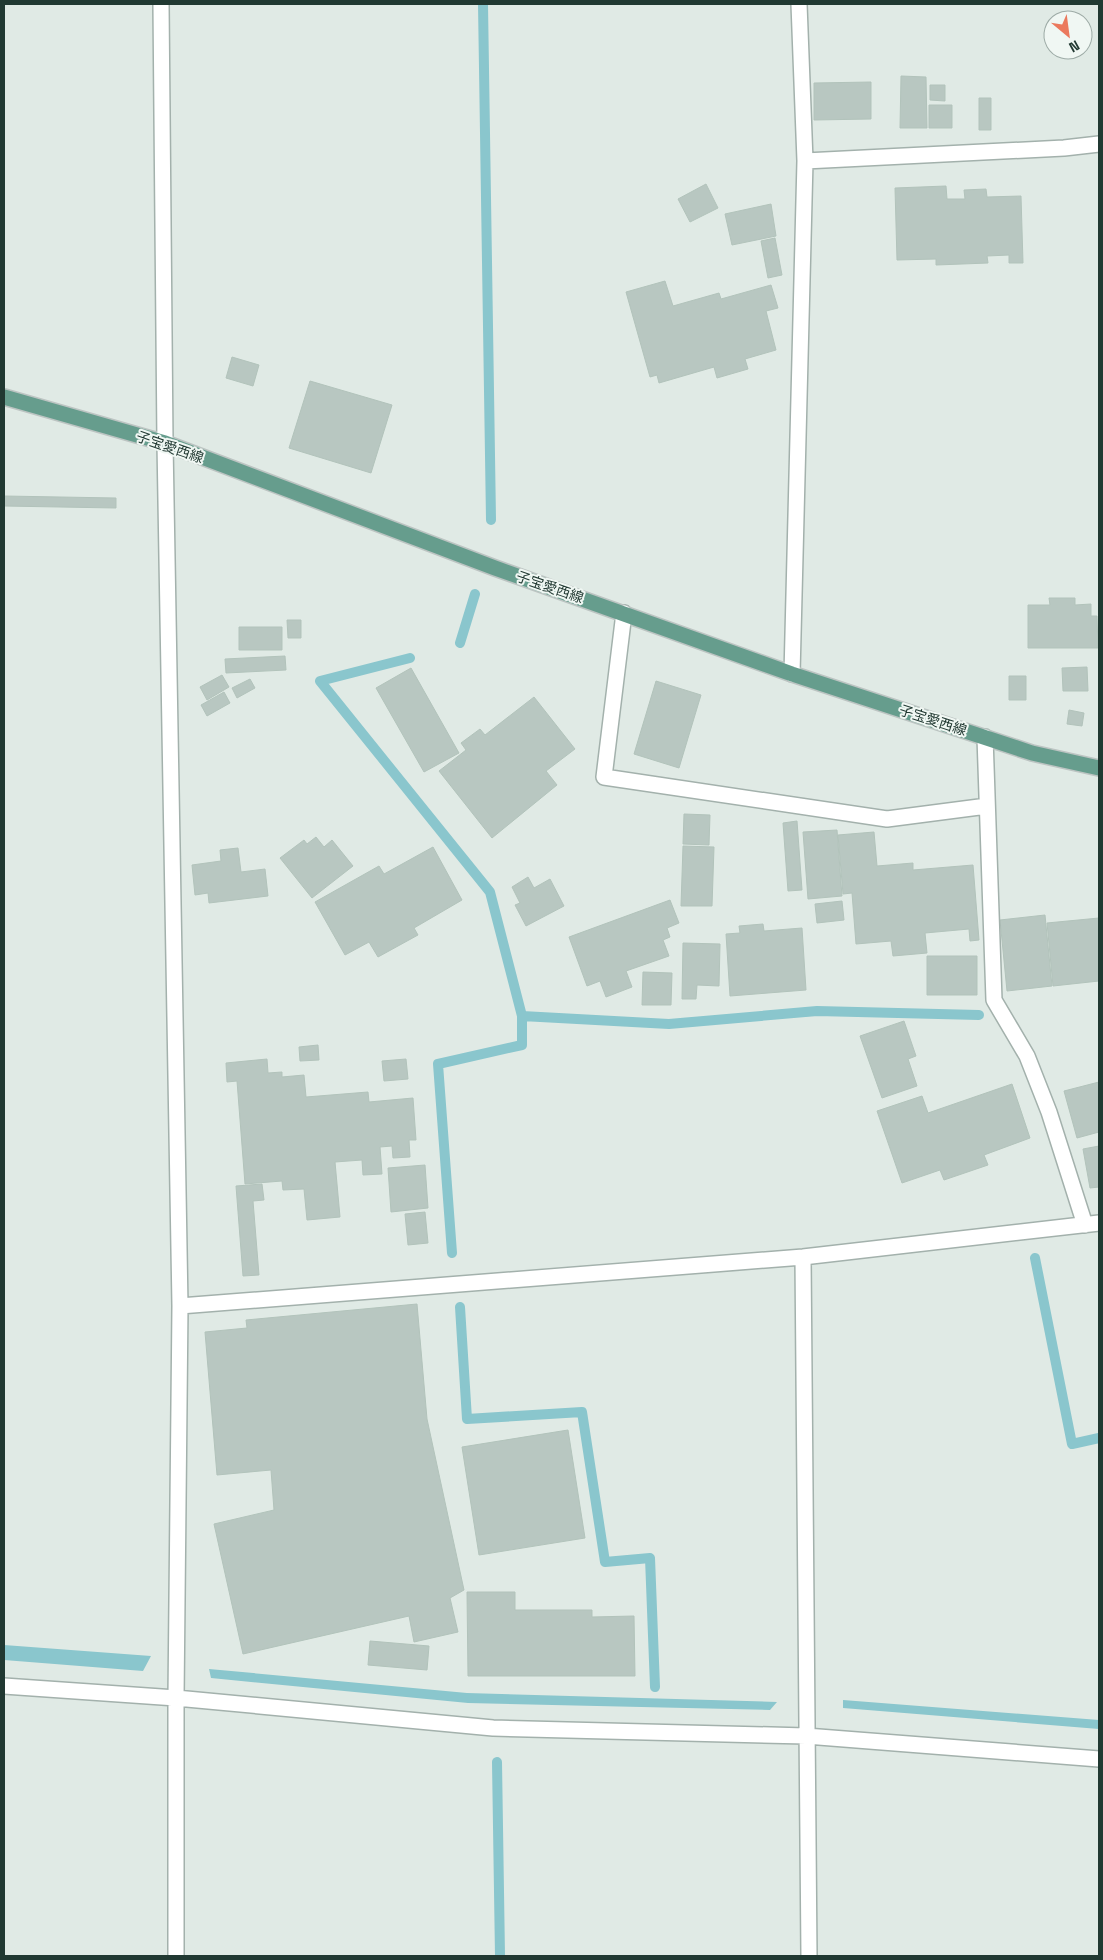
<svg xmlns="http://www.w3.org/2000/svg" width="1103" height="1960" viewBox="0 0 1103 1960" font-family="'Space Grotesk','Noto Sans JP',sans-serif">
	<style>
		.water { fill: #8ac6cd }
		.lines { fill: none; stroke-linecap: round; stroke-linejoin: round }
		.stream { stroke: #8ac6cd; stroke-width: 10 }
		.building { fill: #b8c7c1; stroke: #b2c3bb }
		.minor-casing { stroke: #a3b1ac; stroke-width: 18 }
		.major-casing { stroke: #bcc4c2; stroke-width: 18 }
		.minor { stroke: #fff; stroke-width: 15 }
		.major { stroke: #669d8d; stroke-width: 15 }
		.labels { text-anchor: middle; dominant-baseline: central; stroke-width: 4; stroke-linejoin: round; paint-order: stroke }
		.street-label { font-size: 14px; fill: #213932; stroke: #f0f7f3 }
	</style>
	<rect width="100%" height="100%" fill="#e0eae5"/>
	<!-- water -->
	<path class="water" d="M4,1645L151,1656L143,1671L4,1660Z
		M209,1669L467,1693L777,1702L770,1710L468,1703L211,1678Z
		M843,1700L1099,1720V1729L843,1708Z"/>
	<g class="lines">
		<!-- stream -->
		<path class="stream" d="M483,4L491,520
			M460,643L475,594
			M410,658L320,681L490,892L522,1016V1045L438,1064L452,1253
			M522,1016L669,1024L817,1011L979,1015
			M1035,1258L1072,1444L1099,1438
			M460,1307L467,1419L582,1412L605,1562L650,1558L655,1687
			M497,1762L500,1956"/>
	</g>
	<!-- building -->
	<path class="building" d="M901,76L926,77L927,128H900Z
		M871,82V119L814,120V83Z
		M930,85H945V101L930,100Z
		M979,98H991V130H979Z
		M929,105H952V128H929Z
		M706,184L718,208L690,222L678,199Z
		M946,186L947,199H965L964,190L986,189L987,197L1021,196L1023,263H1009V255L987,256L988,263L936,265V259L897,260L895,188Z
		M771,204L776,236L732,245L725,214Z
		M775,238L782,275L768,278L761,241Z
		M665,281L673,306L719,293L721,299L771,285L778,308L766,311L776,350L745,359L748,369L717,378L714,367L659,383L657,375L650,377L626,292Z
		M232,357L259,365L253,386L226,378Z
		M310,381L392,405L371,473L289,448Z
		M4,496L116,498V508L4,506Z
		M1049,598H1075V605L1091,604V616H1097L1098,648H1028V605H1050Z
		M287,620H301V638H288Z
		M239,627H282V650H239Z
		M285,656L286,670L226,673L225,659Z
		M1087,667L1088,691H1063L1062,668Z
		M411,668L459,753L424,772L376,688Z
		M222,675L229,687L207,700L200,687Z
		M1009,676H1026V700H1009Z
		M250,679L255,688L237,698L232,688Z
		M656,681L701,695L679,768L634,754Z
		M224,692L230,703L207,716L201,705Z
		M534,697L575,749L546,771L557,785L492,838L439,771L466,750L461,743L480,729L485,735Z
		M1069,710L1084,713L1082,726L1067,724Z
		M684,814L710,815L709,845L683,844Z
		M797,821L802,890L788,891L783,823Z
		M837,830L842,896L808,899L803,832Z
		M874,832L877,866L913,863V870L973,865L979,940L970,941L969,929L925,933L927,953L893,956L891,941L856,944L852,893L843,894L838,835Z
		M316,837L324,847L332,840L353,866L312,898L280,858L304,840L307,844Z
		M683,846L714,847L712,906H681Z
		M433,847L462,900L414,928L418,935L378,957L369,942L345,955L315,902L379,866L384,874Z
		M238,848L241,872L265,869L268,896L209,903L208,893L195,895L192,865L221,861L220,850Z
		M528,877L534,888L550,879L564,906L526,926L515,905L520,903L512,887Z
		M670,900L679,923L667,928L670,937L663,940L669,956L626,971L632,987L606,997L600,981L587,986L569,937Z
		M842,901L844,920L817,923L815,904Z
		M1045,915L1052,986L1007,991L1000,920Z
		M1099,918V981L1053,986L1047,923Z
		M763,924L764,931L802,928L806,990L730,996L726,934L740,933L739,926Z
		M683,943L720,944L719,986L697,985L696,999H682Z
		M927,956H977V995H927Z
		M643,972L672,973L671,1005H642Z
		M904,1021L916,1056L908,1059L917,1086L882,1098L860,1036Z
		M318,1045L319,1060L300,1061L299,1047Z
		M267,1059L268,1073L282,1072V1077L304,1075L306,1097L368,1092L369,1102L413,1098L416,1140H409L410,1157L393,1158L392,1146L380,1147L382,1174L363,1175L362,1160L335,1162L340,1217L307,1220L304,1189L283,1190L282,1181L245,1184L237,1081L227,1082L226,1063Z
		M406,1059L408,1079L384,1081L382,1061Z
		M1099,1082V1132L1077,1138L1064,1091Z
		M1012,1084L1030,1138L984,1155L988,1165L944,1180L940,1170L902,1183L877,1111L922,1096L928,1113Z
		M1099,1146V1187L1090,1188L1083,1149Z
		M425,1165L428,1208L391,1212L388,1168Z
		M262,1184L264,1200L253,1201L259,1275L243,1276L236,1186Z
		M425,1212L428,1243L408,1245L405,1214Z
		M417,1304L427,1419L464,1590L450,1598L458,1632L414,1642L409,1616L243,1654L214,1524L274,1510L271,1470L217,1475L205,1332L247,1328L246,1320Z
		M568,1430L585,1538L479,1555L462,1447Z
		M467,1592H515V1610H592V1617L634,1616L635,1676H468Z
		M370,1641L429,1646L427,1670L368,1665Z"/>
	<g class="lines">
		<!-- minor casing -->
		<g class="minor-casing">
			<path id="minor" d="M161,4L165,443L180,1306L176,1698V1956
				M805,161L1064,148L1099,144
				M624,613L604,777L887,819L987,806
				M792,674L805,161L799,4
				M985,737L994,1000L1027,1056L1049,1112L1085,1225
				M803,1257L809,1956
				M180,1306L803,1257L1099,1223
				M4,1686L176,1698L493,1728L806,1736L1099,1759"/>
		</g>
		<!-- major casing -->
		<g class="major-casing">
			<path id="major" d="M4,397L165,443L495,568L792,674L1032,753L1099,768"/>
		</g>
		<!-- minor -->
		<use href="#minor" class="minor"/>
		<!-- major -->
		<use href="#major" class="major"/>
	</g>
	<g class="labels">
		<!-- street labels -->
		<g class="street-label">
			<text transform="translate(170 447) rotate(19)">子宝愛西線</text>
			<text transform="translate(550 587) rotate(19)">子宝愛西線</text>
			<text transform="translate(933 720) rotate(18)">子宝愛西線</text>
		</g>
	</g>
	<!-- border -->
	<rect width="1103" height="1960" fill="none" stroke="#213932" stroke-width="10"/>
	<!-- north arrow -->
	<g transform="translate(1068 35) rotate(151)"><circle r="24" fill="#f0f7f3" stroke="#9daba6"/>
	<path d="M0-4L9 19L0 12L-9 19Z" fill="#eb795d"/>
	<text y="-8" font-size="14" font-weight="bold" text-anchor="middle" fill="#213932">N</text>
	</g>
</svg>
